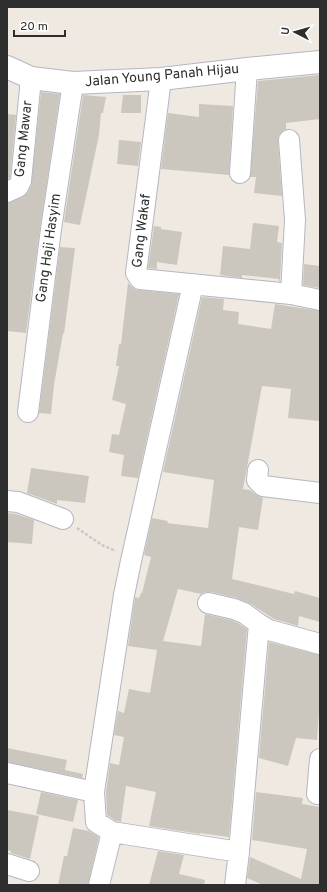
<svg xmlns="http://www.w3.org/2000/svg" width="327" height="892" viewBox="0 0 327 892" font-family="Overpass,sans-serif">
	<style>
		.building { fill: #cbc7bf }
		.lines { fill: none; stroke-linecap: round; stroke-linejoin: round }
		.minor-casing { stroke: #b4b7c1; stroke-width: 22 }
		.tertiary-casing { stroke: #b4b7c1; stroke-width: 24 }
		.path { stroke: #c9c9c9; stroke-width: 2.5; stroke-dasharray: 3 2; stroke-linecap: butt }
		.minor { stroke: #fff; stroke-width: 20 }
		.tertiary { stroke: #fff; stroke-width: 22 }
		.labels { text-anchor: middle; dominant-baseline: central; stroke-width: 4; stroke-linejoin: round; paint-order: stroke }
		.street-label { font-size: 14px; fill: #2e2e2e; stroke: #fff }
	</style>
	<rect width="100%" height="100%" fill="#efe9e1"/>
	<!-- building -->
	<path class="building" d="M320,75V119L286,123V129L282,131L279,135L278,141L282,196L254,193L256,177H250L258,81Z
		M41,92L60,94L40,228L26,333L7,331V203L23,197L28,192L31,186Z
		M83,95L106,97L103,113H101L99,135L80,225L64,222Z
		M123,95H141V113H121Z
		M199,104L233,106L229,175L161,169L168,113L199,117Z
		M7,114L16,115L10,178L7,179Z
		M119,140L141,142L138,166L117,164Z
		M253,223L279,226L277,242L282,243L280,281H279V279L242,275V278L220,275L223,246L250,249Z
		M154,226L161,227V229L182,232L177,265L157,262V269L148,268Z
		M60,247L75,248L64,334L63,333L54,385L51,414L39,413Z
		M304,264L320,266V288L303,285Z
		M128,283L134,289L139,290L179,294L138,478L121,476L124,455L109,452L112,434L119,435L126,404L112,400L119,366H116L119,344H121Z
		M202,297L224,299L223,310L239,312L238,324L271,329L275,304L320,311V421L288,418L291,389L262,386L243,489L250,490L255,494L263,498L258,530L239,527L232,579L294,594L295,591L320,598V622L299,616L298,626L274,619L251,604L237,598L211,592H205L201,594L178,589L163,641L201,646L205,614L231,620L238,623L247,629L229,837L200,833V834L149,826L156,792L126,786L121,822L116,821L107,815L106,792L110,763L119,765L124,737L114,735L118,711L124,713L129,689L150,693L157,650L128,646L135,597L139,598L141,593H142L151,557L144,555L152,518L168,521L167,523L208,528L214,480L163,472Z
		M31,468L89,476L85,503L57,500V504L27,493Z
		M7,513L16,514L34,520L32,544L7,542Z
		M269,642L320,655V697L317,740L296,738L288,766L259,758Z
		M7,748L67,760L65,770L83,774L82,778L7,762Z
		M41,792L78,800L73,822L36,814Z
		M256,792L303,798L302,804L320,807V885H263L247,878L250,857L301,879L307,849L252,840Z
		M7,810L39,816L30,859L11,853V851L7,850Z
		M73,828L89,831L99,837L88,885H58L64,856H67Z
		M158,851L184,855L179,874L205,880L204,885H149Z"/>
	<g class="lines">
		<!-- minor casing -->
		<g class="minor-casing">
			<path id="minor" d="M161,79L136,273L140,279L291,294L320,300
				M289,140L295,220L291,294
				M240,173L247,69
				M7,192L18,187L21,181L31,78
				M193,284L131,561L124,595L94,792L96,822L112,832L239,852
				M28,412L51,229L73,83
				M258,470L257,480L263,486L320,493
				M7,501L18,502L63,519
				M208,603L234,609L244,613L259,624
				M7,773L94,792
				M317,794L320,759
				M7,864L29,871
				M99,885L112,832
				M235,885L239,852L259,624L269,630L320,644"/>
		</g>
		<!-- tertiary casing -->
		<g class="tertiary-casing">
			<path id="tertiary" d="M7,67L31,78L73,83L161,79L247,69L320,62"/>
		</g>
		<!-- path -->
		<path class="path" d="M77,528L102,545L116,551"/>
		<!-- minor -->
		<use href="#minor" class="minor"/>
		<!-- tertiary -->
		<use href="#tertiary" class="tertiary"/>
	</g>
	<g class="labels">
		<!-- street labels -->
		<g class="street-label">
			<text transform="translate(162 76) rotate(-5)">Jalan Young Panah Hijau</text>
			<text transform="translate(24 139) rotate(-84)">Gang Mawar</text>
			<text transform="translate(142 231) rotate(-83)">Gang Wakaf</text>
			<text transform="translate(49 248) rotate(-82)">Gang Haji Hasyim</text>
		</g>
	</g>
	<!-- border -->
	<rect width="327" height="892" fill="none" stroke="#2e2e2e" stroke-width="16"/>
	<!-- north arrow -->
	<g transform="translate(295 32) rotate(276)" stroke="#ffffff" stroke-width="3" paint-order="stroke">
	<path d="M0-3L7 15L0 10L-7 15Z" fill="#2e2e2e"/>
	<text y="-6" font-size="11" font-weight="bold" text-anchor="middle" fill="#2e2e2e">U</text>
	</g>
	<!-- scale -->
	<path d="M14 30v6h51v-6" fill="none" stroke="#2e2e2e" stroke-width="2"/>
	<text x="20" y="30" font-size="12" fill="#2e2e2e" stroke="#ffffff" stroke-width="3" paint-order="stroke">20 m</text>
</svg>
